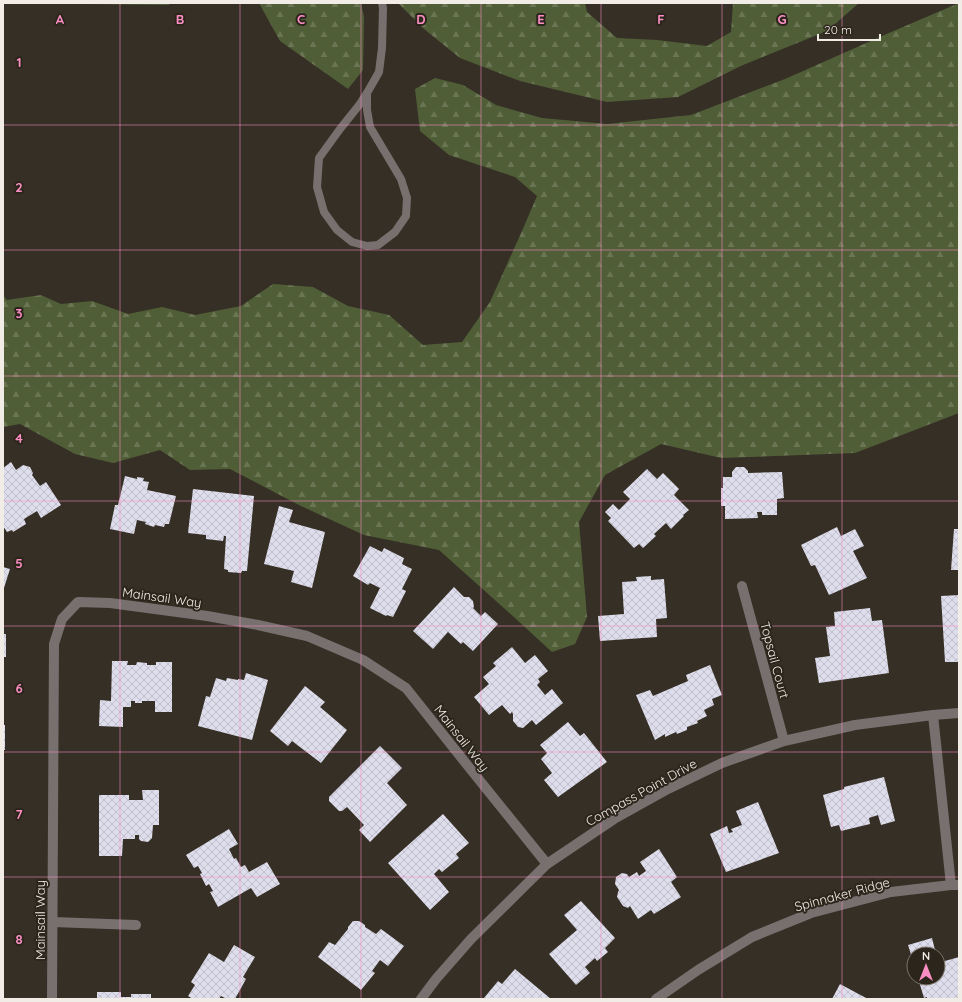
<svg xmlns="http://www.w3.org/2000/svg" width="962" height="1002" viewBox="0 0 962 1002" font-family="Quicksand,sans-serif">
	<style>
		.grass { fill: url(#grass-dots) }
		.forest { fill: url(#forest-firs) }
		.building { fill: url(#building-cross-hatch) }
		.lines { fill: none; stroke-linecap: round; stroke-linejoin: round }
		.lane { stroke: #77706f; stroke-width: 8 }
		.street { stroke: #77706f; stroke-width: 10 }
		.grid { fill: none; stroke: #fb8fc4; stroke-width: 1; stroke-opacity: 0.55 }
		.labels { text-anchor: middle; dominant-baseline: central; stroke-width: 4; stroke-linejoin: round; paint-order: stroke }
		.street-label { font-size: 13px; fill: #f1ece6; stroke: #2c251b }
		.grid-label { font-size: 13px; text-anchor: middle; font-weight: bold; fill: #fb8fc4; stroke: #2c251b; stroke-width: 4; stroke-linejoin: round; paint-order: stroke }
	</style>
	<defs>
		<pattern id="grass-dots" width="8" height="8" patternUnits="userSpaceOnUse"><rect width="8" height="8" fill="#505e37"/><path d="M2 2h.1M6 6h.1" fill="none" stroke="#6a7554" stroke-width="1.8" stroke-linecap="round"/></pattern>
		<pattern id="forest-firs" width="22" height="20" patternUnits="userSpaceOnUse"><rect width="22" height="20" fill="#505e37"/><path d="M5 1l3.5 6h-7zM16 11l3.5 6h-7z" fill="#6a7554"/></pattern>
		<pattern id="building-cross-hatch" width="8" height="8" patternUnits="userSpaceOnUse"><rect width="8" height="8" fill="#deddec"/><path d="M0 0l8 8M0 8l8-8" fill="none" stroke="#c0bfcb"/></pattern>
	</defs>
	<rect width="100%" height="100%" fill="#362f25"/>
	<!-- grass -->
	<path class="grass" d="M3,3H169V5Z"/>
	<!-- forest -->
	<path class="forest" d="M259,3H361L364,17L363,70L348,89L280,41Z
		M398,3H585L587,12L617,38L657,40L707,46L731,32L733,3H859L827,31L743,65L678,97L607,102L520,81L460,58L424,29Z
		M959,3V413L855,453L721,458L661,444L605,475L579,522L587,617L575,644L552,652L515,618L439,550L364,535L301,506L230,469L190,470L160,450L113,463L75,454L20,424L3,427V295L7,300L41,295L61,304L92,301L128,314L162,307L195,315L241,306L273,284L313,287L348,306L389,315L423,345L462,342L490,302L522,231L537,196L515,177L449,155L420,131L415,89L435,78L463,85L496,105L542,118L607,124L691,115L785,79L882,36Z"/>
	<!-- building -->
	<path class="building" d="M11,462L16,470L23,465L30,467L33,473L32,475L40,486L46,482L61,505L41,518L37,511L24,519L26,524L13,532L12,530L7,532L3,526V468Z
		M736,467H744L748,471V473L782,472L784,498L777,499V515H762V512H757L758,518L725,519V506H721V488H723V477H732V472Z
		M647,469L657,479L663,473L679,489L674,495L689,510L683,515L684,516L671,529L666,523L654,534L656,536L643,548L639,544L634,548L608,521L611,518L605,512L613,504L619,510L630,499L623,492Z
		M125,476L137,479V477L144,478L143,481L149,482L147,490L176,496L169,524H165L164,527L155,525L154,527L145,524L146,522L137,520L134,534L110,529L115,505H118Z
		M193,489L254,496L247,571H242L241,573L228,572V570L224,569L226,536H224L223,541L206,539V535L188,533Z
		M279,506L293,510L289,522L325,532L312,588L291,582L294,571L264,564Z
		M837,527L841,536L855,529L864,546L853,551L867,578L829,595L815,565L811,566L801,545Z
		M954,529H959V570H951Z
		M370,546L382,552L384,548L404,558L402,564L412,569L402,589L406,591L393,617L387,615L386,616L370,608L380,588L370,583L368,585L353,576Z
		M3,567L10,569L3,591Z
		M651,576V580L664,579L667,618L656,619L657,637L600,641L598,616L624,614L622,582L637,581L636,577Z
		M454,587L464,597H469L473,601L474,607L473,608L481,616L485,612L498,624L473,651L463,642L461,644L448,632L433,649L413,631Z
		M959,595V662H945L941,596Z
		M870,608L872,621L882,620L889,673L819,683L815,658L830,656L826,627L835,626L834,612Z
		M3,634H6V657H3Z
		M512,647L525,663L535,655L548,671L538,679L540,682L537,685L545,695L552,689L563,703L536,725L532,720L523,728L518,727L513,721V714L512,712L510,714L502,705L489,715L474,697L489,684L483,677L496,666L493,663Z
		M112,661H128L127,665H136L137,662L147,663V665H156V662H172V712H155V701H142V703H135V701H131V707H123V727L99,726L100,700L111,701Z
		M710,665L722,695L712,699L714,705L704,710L707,716L697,721L698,723L687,727V730L677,734L676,732L665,737V734L655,740L636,695L650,690L653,696L688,681L686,675Z
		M246,673L268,680L252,740L198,726L206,696L210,697L216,678L226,681L227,678L238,680V679L244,680Z
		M305,686L325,702L320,707L347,730L321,763L292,741L288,746L270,731Z
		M568,722L580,736L584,733L607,762L558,797L544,780L552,773L541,759L547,753L540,745Z
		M3,725H5V750H3Z
		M380,746L402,768L387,783L407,805L370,842L359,830L364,825L347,807L342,811H339L329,801V797Z
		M884,777L895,821L881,825L878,815L869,818L870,824L841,831L839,825L831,827L823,795L844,789V787Z
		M142,790H159V825H153L152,838L148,842L141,841L139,839V835H135V839H123L122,856H99V795H129V800H143Z
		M758,802L779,853L726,872L710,834L727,826L729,833L733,832L731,829L742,825L736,811Z
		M443,814L469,843L456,854L459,858L442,872L439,869L434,874L449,892L430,910L388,863Z
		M229,829L238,844L229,849L234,859L236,858L241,867L245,865L249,872L267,862L280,884L257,897L251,888L218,907L210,892L213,891L209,884L206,886L200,874L202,873L198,866L194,868L186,855Z
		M659,849L677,877L671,882L681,897L654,914L651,910L638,919L630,906L628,908L623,906L617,897L618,892L619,890L615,884L616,877L622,873L627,874L629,877L637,872L639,876L646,871L640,862Z
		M581,901L615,938L605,948L608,952L597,961L595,958L585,967L590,973L576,985L549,954L577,930L564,915Z
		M353,921H359L365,925V927L376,934L381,929L404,946L388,966L380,960L372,971L375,973L361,990L318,957L329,942L335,945L348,929V927Z
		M932,938L936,954H914V964L908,945Z
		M234,945L255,957L243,977L246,979L235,999H227L221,996L219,999H193L188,996L195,985L191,982L209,953L224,962Z
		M959,957V999H927V997L924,998L918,978H938V963Z
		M515,969L551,999H485L484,998L498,981L502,984Z
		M840,984L868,999H832Z
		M97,992H121V997H131V994H151V999H97Z"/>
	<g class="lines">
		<!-- lane -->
		<path class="lane" d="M367,93V110L370,127L401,179L407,198L406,216L395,232L378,245L367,246L352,242L337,230L324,212L317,187L319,158L340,129L360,104L367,93L379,72L382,48L383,8L382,3"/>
		<!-- street -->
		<path class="street" d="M742,586L784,741
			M933,715L951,885
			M53,922L136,925
			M52,999L54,644L62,619L78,602L110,603L207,616L258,625L307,636L363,660L406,688L472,771L547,864
			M421,999L436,979L471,939L547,864L614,819L668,789L722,763L784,741L855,725L933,715L959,713
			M656,999L698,970L752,937L811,913L891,892L951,885H959"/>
	</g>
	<!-- grid -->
	<path class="grid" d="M120,3V999M240,3V999M361,3V999M481,3V999M601,3V999M722,3V999M842,3V999M3,125H959M3,250H959M3,376H959M3,501H959M3,626H959M3,752H959M3,877H959"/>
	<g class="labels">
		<!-- street labels -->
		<g class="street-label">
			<text transform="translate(162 597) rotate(8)">Mainsail Way</text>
			<text transform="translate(775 660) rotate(75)">Topsail Court</text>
			<text transform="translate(462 738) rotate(52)">Mainsail Way</text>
			<text transform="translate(641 792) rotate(-29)">Compass Point Drive</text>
			<text transform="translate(842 894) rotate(-15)">Spinnaker Ridge</text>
			<text transform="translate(40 920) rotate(-90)">Mainsail Way</text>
		</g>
	</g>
	<g class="grid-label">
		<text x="60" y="24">A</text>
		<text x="180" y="24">B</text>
		<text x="301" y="24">C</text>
		<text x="421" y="24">D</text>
		<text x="541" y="24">E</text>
		<text x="661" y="24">F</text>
		<text x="782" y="24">G</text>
		<text x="19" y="67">1</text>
		<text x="19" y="192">2</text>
		<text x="19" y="318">3</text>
		<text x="19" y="443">4</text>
		<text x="19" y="568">5</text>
		<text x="19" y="693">6</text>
		<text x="19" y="819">7</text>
		<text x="19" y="944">8</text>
	</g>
	<!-- border -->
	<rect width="962" height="1002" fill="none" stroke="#f1ece6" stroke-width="8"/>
	<!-- north arrow -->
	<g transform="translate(926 966)"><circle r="19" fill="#2c251b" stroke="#7b756c"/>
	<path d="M0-3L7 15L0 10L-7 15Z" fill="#fb8fc4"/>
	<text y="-6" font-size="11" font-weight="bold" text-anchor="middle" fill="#f1ece6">N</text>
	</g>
	<!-- scale -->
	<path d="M818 34v6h62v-6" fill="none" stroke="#f1ece6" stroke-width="2"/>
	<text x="824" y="34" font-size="12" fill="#f1ece6" stroke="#2c251b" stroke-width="3" paint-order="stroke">20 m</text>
</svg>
